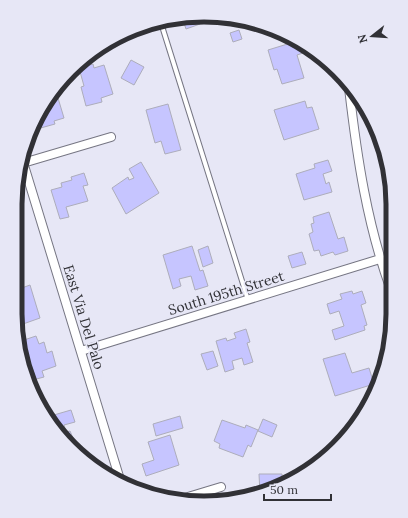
<svg xmlns="http://www.w3.org/2000/svg" width="408" height="518" viewBox="0 0 408 518" font-family="Lora,serif">
	<style>
		.building { fill: #c6c5ff; stroke: #adadbb }
		.lines { fill: none; stroke-linecap: round; stroke-linejoin: round }
		.lane-casing { stroke: #767683; stroke-width: 6 }
		.street-casing { stroke: #767683; stroke-width: 10 }
		.lane { stroke: #fff; stroke-width: 4 }
		.street { stroke: #fff; stroke-width: 8 }
		.labels { text-anchor: middle; dominant-baseline: central; stroke-width: 3.5; stroke-linejoin: round; paint-order: stroke }
		.street-label { font-size: 14px; fill: #313136; stroke: #e7e7f6 }
		.rim { fill: none; stroke: #313136; stroke-width: 5 }
	</style>
	<rect width="100%" height="100%" fill="#e7e7f6"/>
	<!-- building -->
	<path class="building" d="M182,17L198,18L200,24L186,29Z
		M239,30L242,39L233,42L230,33Z
		M294,42L301,45L303,53L297,55L304,78L282,84L277,69L274,70L268,50Z
		M131,60L144,67L134,85L121,78Z
		M93,64L94,68L104,65L113,94L101,98L102,102L86,106L81,87L84,86L79,68Z
		M55,88L64,118L54,121L55,124L37,129L38,133L33,134L32,130Z
		M305,101L307,108L312,107L319,129L284,140L274,110Z
		M168,104L181,150L165,154L161,141L155,143L146,110Z
		M328,160L332,171L323,174L326,184L329,182L332,192L304,200L296,174L315,168L314,164Z
		M141,162L159,193L126,214L112,188L128,177L129,180L134,178L129,169Z
		M84,173L88,185L83,186L88,201L66,207L69,217L60,219L51,190L62,187L61,183L72,180L71,177Z
		M329,212L338,239L344,237L348,251L335,255L333,252L321,256L319,250L314,251L309,234L313,232L311,224L314,223L313,217Z
		M192,246L200,271L203,270L208,286L195,290L191,276L179,279L181,286L173,289L163,255Z
		M208,246L213,263L203,267L198,250Z
		M302,252L306,264L292,268L288,256Z
		M30,285L40,318L23,324L22,322H20L19,289Z
		M352,291L353,294L362,291L366,303L361,305L367,325L364,326L365,330L335,340L332,330L344,326L339,311L330,314L327,304L342,299L340,294Z
		M246,329L250,342L247,343L253,362L244,365L242,358L232,361L234,369L225,372L216,341L226,338L227,341L236,338L234,333Z
		M36,336L39,344L44,342L47,353L52,351L56,366L42,371L44,377L29,381L21,361V341Z
		M213,351L218,366L207,370L201,354Z
		M345,353L352,373L369,368L374,384L335,396L323,359Z
		M71,410L75,422L64,425L66,432L70,431L73,438L65,440L47,417Z
		M180,416L183,428L156,436L153,424Z
		M263,419L277,425L272,437L258,431Z
		M222,420L245,428L246,425L258,430L251,447L248,445L243,457L219,448L220,444L214,441Z
		M170,435L179,465L146,476L142,464L154,460L148,442Z
		M259,474H282V485L260,494Z"/>
	<g class="lines">
		<!-- lane casing -->
		<g class="lane-casing">
			<path id="lane" d="M161,23L248,300"/>
		</g>
		<!-- street casing -->
		<g class="street-casing">
			<path id="street" d="M349,88C357,157 367,225 391,290
				M22,159L121,483
				M23,163L111,137
				M81,351L380,259
				M178,500L221,487"/>
		</g>
		<!-- lane -->
		<use href="#lane" class="lane"/>
		<!-- street -->
		<use href="#street" class="street"/>
	</g>
	<g class="labels">
		<!-- street labels -->
		<g class="street-label">
			<text transform="translate(226 293) rotate(-17)">South 195th Street</text>
			<text transform="translate(84 317) rotate(73)">East Via Del Palo</text>
		</g>
	</g>
	<!-- crop -->
	<path d="M0 0H408V518H0ZM204 22H204A182 182 0 0 1 386 204V314A182 182 0 0 1 204 496H204A182 182 0 0 1 22 314V204A182 182 0 0 1 204 22Z" fill="#e7e7f6" fill-rule="evenodd"/>
	<path class="rim" d="M204 22H204A182 182 0 0 1 386 204V314A182 182 0 0 1 204 496H204A182 182 0 0 1 22 314V204A182 182 0 0 1 204 22Z"/>
	<!-- north arrow -->
	<g transform="translate(372 36) rotate(253)" stroke="#e7e7f6" stroke-width="3" paint-order="stroke">
	<path d="M0-3L7 15L0 10L-7 15Z" fill="#313136"/>
	<text y="-6" font-size="11" font-weight="bold" text-anchor="middle" fill="#313136">N</text>
	</g>
	<!-- scale -->
	<path d="M264 494v6h67v-6" fill="none" stroke="#313136" stroke-width="2"/>
	<text x="270" y="494" font-size="12" fill="#313136" stroke="#e7e7f6" stroke-width="3" paint-order="stroke">50 m</text>
</svg>
